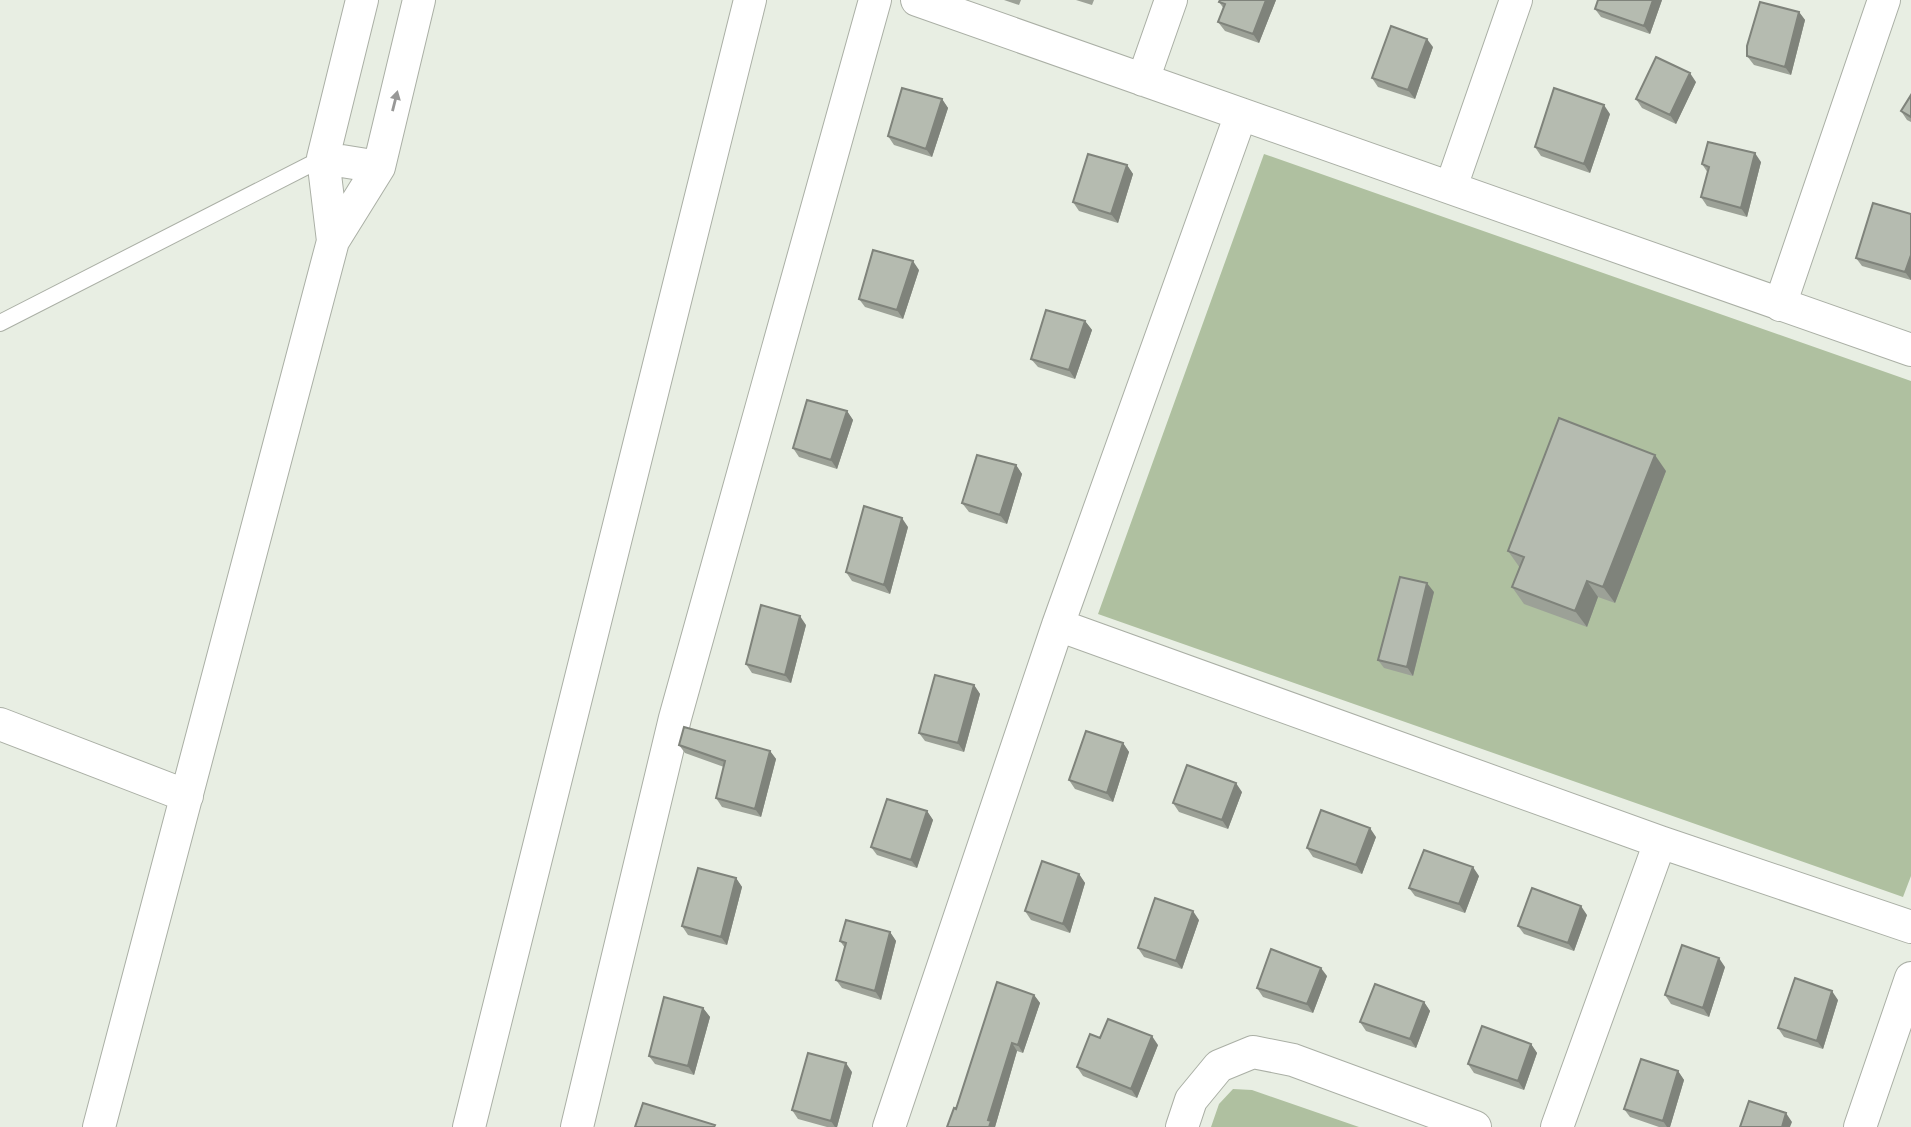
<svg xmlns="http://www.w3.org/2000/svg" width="1911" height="1127" viewBox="0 0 1911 1127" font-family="Cabin,sans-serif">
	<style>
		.green { fill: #afc0a0 }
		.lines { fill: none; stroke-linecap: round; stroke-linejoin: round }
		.service-casing { stroke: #aaafa5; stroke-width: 18 }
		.minor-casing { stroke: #aaafa5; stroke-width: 34 }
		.service { stroke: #fff; stroke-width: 16 }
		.minor { stroke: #fff; stroke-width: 32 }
		.wall { fill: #9ca197 }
		.shaded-wall { fill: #7f837b }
		.building { fill: #b5bbb0; stroke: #7f837b; stroke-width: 2 }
		.oneway { fill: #989897 }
	</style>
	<rect width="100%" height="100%" fill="#e8eee3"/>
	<!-- green -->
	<path class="green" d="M1264,154L1911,381V876L1903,897L1098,614Z
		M1233,1089L1252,1090L1359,1127H1211L1219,1104Z"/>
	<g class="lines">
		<!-- service casing -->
		<g class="service-casing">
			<path id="service" d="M0,323L323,158"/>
		</g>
		<!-- minor casing -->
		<g class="minor-casing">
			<path id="minor" d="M917,0L1911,350
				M1143,80L1171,0
				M323,158L379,167
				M1451,187L1516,0
				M333,241L323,158L362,0
				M1780,305L1884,0
				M1058,625L1660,842L1911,927
				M0,724L187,796
				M99,1127L333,241L379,167L419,0
				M469,1127L750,0
				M577,1127L675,718L875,0
				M889,1127L1058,625L1241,114
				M1182,1127L1191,1100L1219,1066L1253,1052L1293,1060L1475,1127
				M1557,1127L1660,842
				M1860,1127L1911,978"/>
		</g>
		<!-- service -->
		<use href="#service" class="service"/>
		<!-- minor -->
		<use href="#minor" class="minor"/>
	</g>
	<!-- wall -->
	<path class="wall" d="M1004,0H1021L1019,5Z
		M1076,0H1094L1092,5Z
		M1220,0H1276L1259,43L1225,31L1218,22L1224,9L1219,2Z
		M1662,0L1650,34L1601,17L1595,9Z
		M1799,12L1805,20L1791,75L1754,65L1747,56Z
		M1433,47L1415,99L1378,87L1372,78Z
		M1696,82L1676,124L1642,108L1636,99Z
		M1911,95V122L1907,120L1901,111Z
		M942,99L948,108L932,157L894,145L888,136Z
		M1610,114L1590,173L1541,156L1535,147Z
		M1761,162L1747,217L1707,206L1701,197L1708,173L1702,164Z
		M1127,165L1133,174L1118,223L1079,211L1073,202Z
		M1911,214V280L1862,266L1856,258Z
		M919,270L903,319L865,307L859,299Z
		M1085,321L1092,330L1075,379L1038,367L1031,359Z
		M847,411L853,420L837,469L799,457L793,448Z
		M1016,465L1022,474L1007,524L969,512L962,503Z
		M1666,471L1615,603L1598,597L1587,627L1524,604L1512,587L1520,568L1508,551Z
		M908,527L890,594L852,581L846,572Z
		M1434,592L1413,676L1384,668L1378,660Z
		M806,625L791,683L752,673L746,664Z
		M974,685L980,694L964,752L925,741L919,733Z
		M1123,743L1129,752L1113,802L1075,789L1069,780Z
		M679,745L770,751L776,759L761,817L722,807L716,798L724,767L685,753Z
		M1242,792L1228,829L1179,812L1173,803Z
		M927,811L933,820L917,868L877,855L871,847Z
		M1376,837L1362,874L1313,857L1307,848Z
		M1079,874L1085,883L1070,933L1031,920L1025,911Z
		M1479,876L1465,913L1415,896L1409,888Z
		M736,878L742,887L727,945L688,935L682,926Z
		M1587,915L1574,951L1524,934L1518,926Z
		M1199,920L1182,969L1144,957L1138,948Z
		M890,932L896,941L881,1000L842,988L836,980L845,948L840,941Z
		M1725,967L1709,1017L1671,1004L1665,995Z
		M1327,976L1313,1013L1263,997L1257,988Z
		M1034,995L1040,1003L1023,1053L1017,1051L995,1127H947L956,1109Z
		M1838,1000L1823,1049L1784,1037L1778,1028Z
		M1424,1002L1430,1011L1416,1048L1366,1031L1360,1022Z
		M703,1008L710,1017L694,1075L655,1064L649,1056Z
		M1100,1038L1158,1045L1137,1098L1083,1076L1077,1067Z
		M1531,1044L1537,1053L1524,1090L1474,1073L1468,1064Z
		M1678,1071L1684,1080L1670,1127H1659L1630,1117L1624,1109Z
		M852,1072L837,1127H827L798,1119L792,1110Z"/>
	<!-- shaded-wall -->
	<path class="shaded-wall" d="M1266,0H1276L1259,43L1253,34Z
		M1653,0H1662L1650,34L1644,26Z
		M1799,12L1805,20L1791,75L1785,67Z
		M1427,39L1433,47L1415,99L1408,90Z
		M1690,73L1696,82L1676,124L1670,115Z
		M942,99L948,108L932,157L926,149Z
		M1604,105L1610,114L1590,173L1584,164Z
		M1755,153L1761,162L1747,217L1741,208Z
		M1127,165L1133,174L1118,223L1111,214Z
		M1911,255V280L1905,272Z
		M913,261L919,270L903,319L897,310Z
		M1085,321L1092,330L1075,379L1069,370Z
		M847,411L853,420L837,469L831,460Z
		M1655,455L1666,471L1615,603L1603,587Z
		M1016,465L1022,474L1007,524L1000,515Z
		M902,518L908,527L890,594L884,585Z
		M1587,581L1598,597L1587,627L1575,611Z
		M1427,583L1434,592L1413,676L1407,667Z
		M800,616L806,625L791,683L785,675Z
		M974,685L980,694L964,752L958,743Z
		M1123,743L1129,752L1113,802L1107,793Z
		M770,751L776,759L761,817L755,809Z
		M1236,783L1242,792L1228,829L1222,820Z
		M927,811L933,820L917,868L911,860Z
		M1370,828L1376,837L1362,874L1356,865Z
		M1473,867L1479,876L1465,913L1459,904Z
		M1079,874L1085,883L1070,933L1063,924Z
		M736,878L742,887L727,945L721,937Z
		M1581,906L1587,915L1574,951L1568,943Z
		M1193,911L1199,920L1182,969L1176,961Z
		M890,932L896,941L881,1000L875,991Z
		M1719,958L1725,967L1709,1017L1703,1008Z
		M1321,968L1327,976L1313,1013L1307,1004Z
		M1832,991L1838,1000L1823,1049L1817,1041Z
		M1034,995L1040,1003L1023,1053L1018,1045Z
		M1424,1002L1430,1011L1416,1048L1410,1039Z
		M703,1008L710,1017L694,1075L688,1066Z
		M1152,1036L1158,1045L1137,1098L1131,1089Z
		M1012,1043L1017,1051L995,1127H989L988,1120Z
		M1531,1044L1537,1053L1524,1090L1518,1081Z
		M846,1063L852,1072L837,1127H835L831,1121Z
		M1678,1071L1684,1080L1670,1127H1667L1663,1121Z
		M1786,1113L1792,1122L1790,1127H1782Z"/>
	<!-- building -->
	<path class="building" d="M1220,0H1266L1253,34L1218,22L1225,4L1219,2Z
		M1598,0H1653L1644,26L1595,9Z
		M1760,2L1799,12L1785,67L1747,56V46Z
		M1391,26L1427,39L1408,90L1372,78Z
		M1656,57L1690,73L1670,115L1636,99Z
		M902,88L942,99L926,149L888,136Z
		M1554,88L1604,105L1584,164L1535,147Z
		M1911,95V117L1901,111Z
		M1708,142L1755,153L1741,208L1701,197L1709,167L1702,164Z
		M1088,154L1127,165L1111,214L1073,202Z
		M1873,203L1911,214V255L1905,272L1856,258Z
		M873,250L913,261L897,310L859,299Z
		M1046,310L1085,321L1069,370L1031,359Z
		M807,400L847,411L831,460L793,448Z
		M1559,418L1655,455L1603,587L1587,581L1575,611L1512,587L1524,557L1508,551Z
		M977,455L1016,465L1000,515L962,503Z
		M864,506L902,518L884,585L846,572Z
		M1400,577L1427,583L1407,667L1378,660Z
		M761,605L800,616L785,675L746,664Z
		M935,675L974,685L958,743L919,733Z
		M684,727L770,751L755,809L716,798L725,761L679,745Z
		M1086,731L1123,743L1107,793L1069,780Z
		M1187,765L1236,783L1222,820L1173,803Z
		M887,799L927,811L911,860L871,847Z
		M1321,810L1370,828L1356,865L1307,848Z
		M1424,850L1473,867L1459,904L1409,888Z
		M1042,861L1079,874L1063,924L1025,911Z
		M698,868L736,878L721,937L682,926Z
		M1532,888L1581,906L1568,943L1518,926Z
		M1155,898L1193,911L1176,961L1138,948Z
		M846,920L890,932L875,991L836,980L846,943L840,941Z
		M1682,945L1719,958L1703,1008L1665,995Z
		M1271,949L1321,968L1307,1004L1257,988Z
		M1795,978L1832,991L1817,1041L1778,1028Z
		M997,982L1034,995L1018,1045L1012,1043L988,1120L991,1121L989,1127H947L954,1108L956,1109Z
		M1375,984L1424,1002L1410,1039L1360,1022Z
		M664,997L703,1008L688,1066L649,1056Z
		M1108,1019L1152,1036L1131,1089L1077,1067L1090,1034L1100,1038Z
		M1482,1026L1531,1044L1518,1081L1468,1064Z
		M808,1053L846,1063L831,1121L792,1110Z
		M1641,1059L1678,1071L1663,1121L1624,1109Z
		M1749,1101L1786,1113L1782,1127H1740Z
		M643,1103L715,1125L714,1127H635Z"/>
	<!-- one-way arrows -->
	<defs><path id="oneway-solid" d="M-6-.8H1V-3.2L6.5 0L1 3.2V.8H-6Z" transform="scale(1.75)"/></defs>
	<use class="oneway" href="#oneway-solid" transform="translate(395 101) rotate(-76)"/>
</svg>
